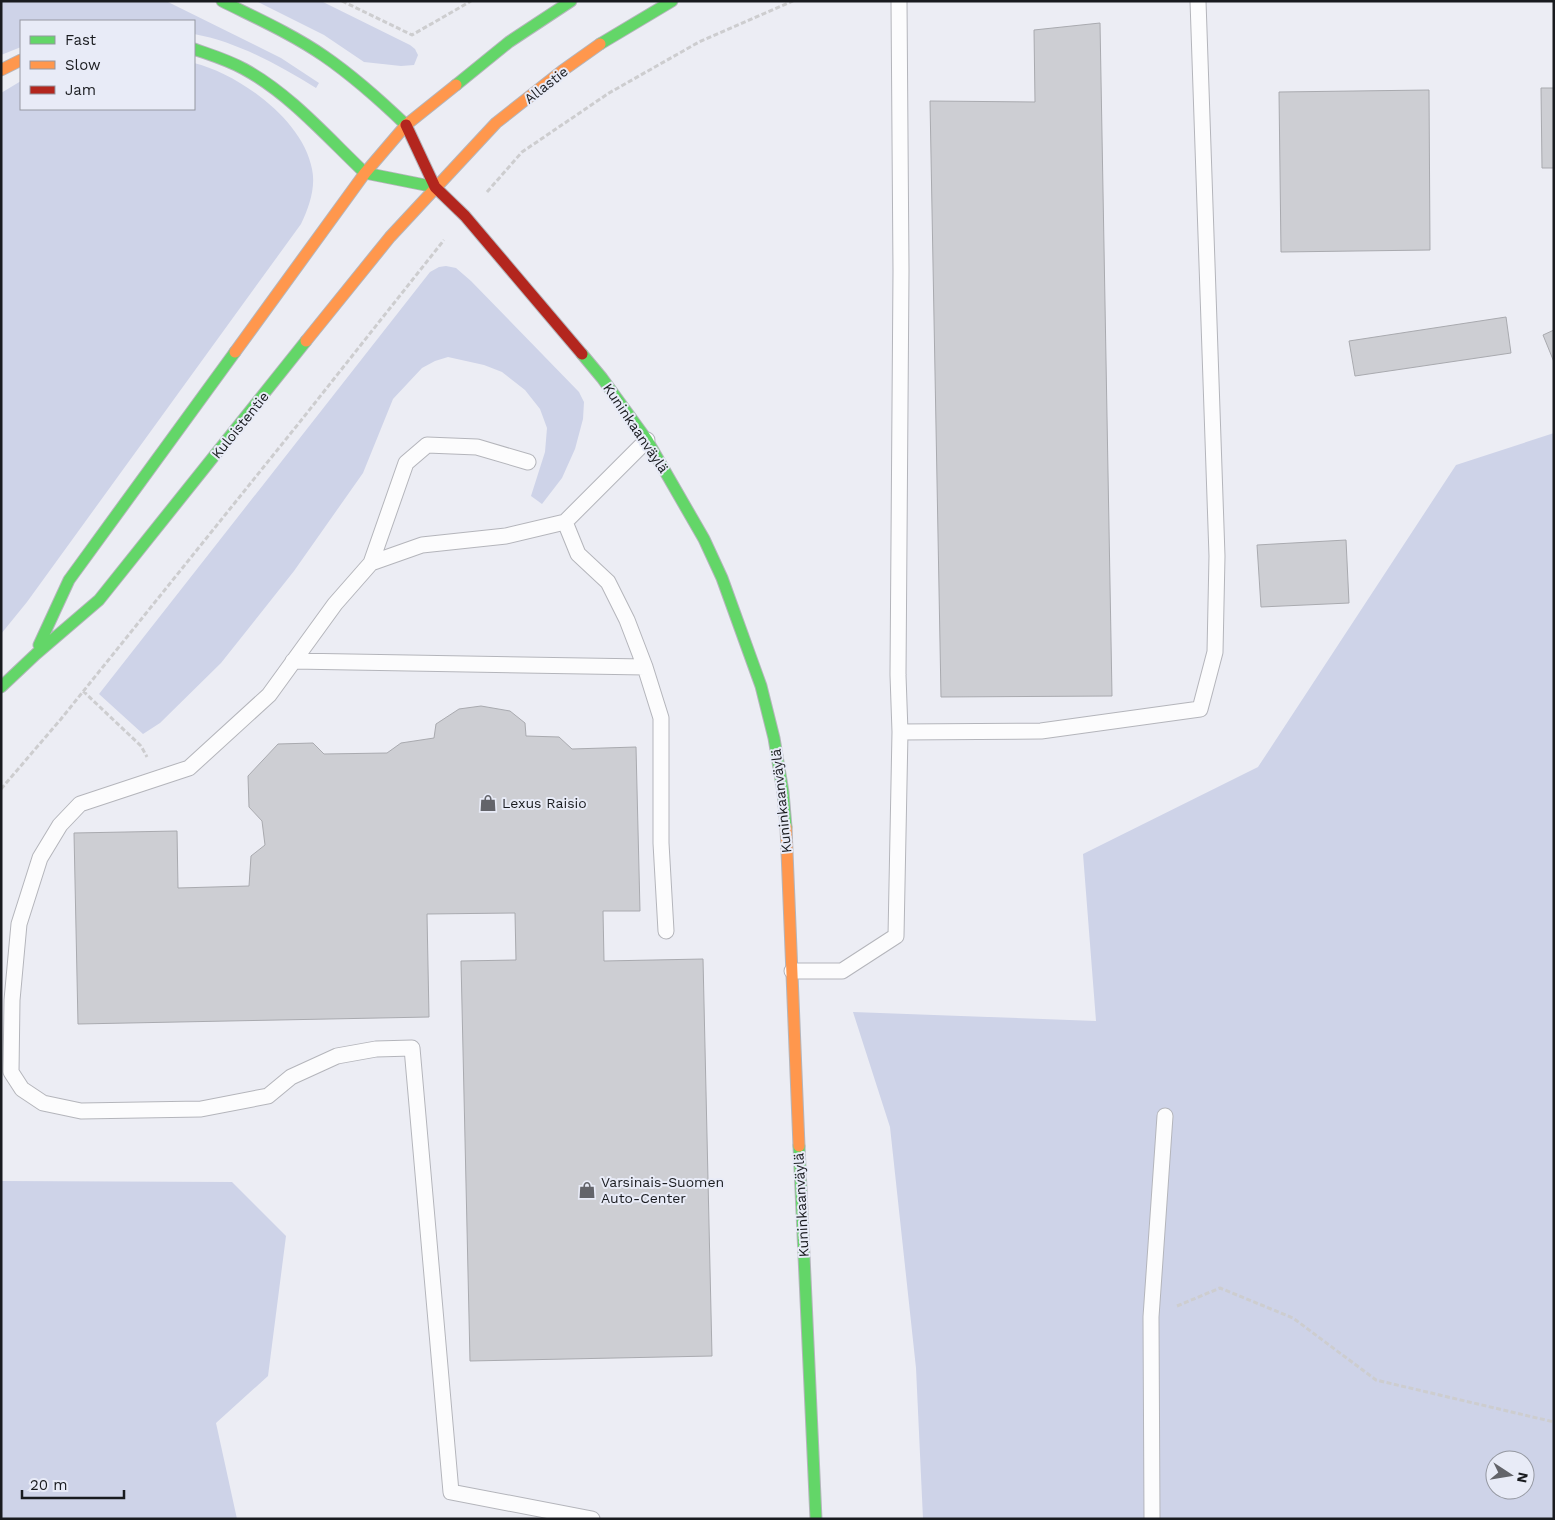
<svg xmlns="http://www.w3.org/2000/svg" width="1555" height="1520" viewBox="0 0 1555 1520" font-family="'Work Sans',sans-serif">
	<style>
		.green { fill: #ced3e8; fill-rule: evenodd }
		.building { fill: #cdced3; stroke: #a9aaaf }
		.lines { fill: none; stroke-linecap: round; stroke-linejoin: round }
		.lane-casing { stroke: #b4b5bb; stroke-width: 17 }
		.fast-casing { stroke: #b4b5bb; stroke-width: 13 }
		.slow-casing { stroke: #b4b5bb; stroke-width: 13 }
		.jam-casing { stroke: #b4b5bb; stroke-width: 13 }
		.path { stroke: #cdcdcf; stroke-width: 3; stroke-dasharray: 5 2.5; stroke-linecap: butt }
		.lane { stroke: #fcfcfd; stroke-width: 15 }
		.fast { stroke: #63d668; stroke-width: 11 }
		.slow { stroke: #ff974d; stroke-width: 11 }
		.jam { stroke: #b3261e; stroke-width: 11 }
		.labels { text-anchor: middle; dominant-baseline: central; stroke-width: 4; stroke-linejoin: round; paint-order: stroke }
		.street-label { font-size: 14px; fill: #191b1f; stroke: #e8ebf7 }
		.poi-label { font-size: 14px; fill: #191b1f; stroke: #e8ebf7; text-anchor: start }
	</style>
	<rect width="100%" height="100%" fill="#ecedf4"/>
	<!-- green -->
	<path class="green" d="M1,1H166L281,58L319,83L316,88C278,65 238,42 194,34V21H21V47L1,55Z
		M256,1H321L410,45L415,49L418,55L414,65L401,66L364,62L324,35Z
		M194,63C239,74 303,120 312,169C316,187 309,208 301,224L27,602L1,634V93L21,81V109H194Z
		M446,266L456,268L471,281L579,392L584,402L583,419L575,449L562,478L542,504L531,496L545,452L547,428L540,409L525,390L502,372L484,365L448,357L435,361L422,368L393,399L363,473L294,571L221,663L160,723L143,734L99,694L430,272L439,267Z
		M1554,433V1519H923L916,1368L890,1127L853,1012L1096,1021L1083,854L1258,767L1456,465ZM1495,1460H1525V1490H1495Z
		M1,1181L232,1182L286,1236L268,1376L216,1423L237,1519H1Z"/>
	<!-- building -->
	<path class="building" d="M1100,23L1112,696L941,697L930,101L1035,102L1034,30Z
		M1541,88H1554V168H1542Z
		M1429,90L1430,250L1281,252L1279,92Z
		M1506,317L1511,353L1355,376L1349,341Z
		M1554,330V362L1543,335Z
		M1346,540L1349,603L1261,607L1257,545Z
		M481,706L510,711L525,723L526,736L559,737L572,749L636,747L640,911H603L604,961L703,959L712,1356L470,1361L461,961L516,960L515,913L427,914L429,1017L78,1024L74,833L177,831L178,888L249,886L251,856L265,845L262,821L249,807L248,776L278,744L313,743L324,754L387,753L401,743L434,738L436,724L459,709Z"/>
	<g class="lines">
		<!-- lane casing -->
		<g class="lane-casing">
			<path id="lane" d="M899,1L901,271L898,675L900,732L1041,731L1200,709L1215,652L1217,556L1198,1
				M565,522L647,440
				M371,563L406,463L427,445L477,447L528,462
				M293,661L645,667
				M792,971H842L896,936L900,732
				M592,1519L451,1492L412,1048L376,1049L337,1056L291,1077L268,1096L201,1109L81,1111L43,1103L22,1089L11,1072L12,1000L19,924L40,858L60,825L80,804L189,768L269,695L335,604L371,563L422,545L506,536L565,522L578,554L608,582L627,620L645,667L661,718V843L666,931
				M1152,1519L1151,1317L1165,1116"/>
		</g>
		<!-- fast casing -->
		<g class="fast-casing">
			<path id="fast" d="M222,1C256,18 292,34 324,56C353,76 380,100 406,125
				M600,44L672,1
				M194,49C211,55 228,60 244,69C290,94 327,137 365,173
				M456,85L509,42L571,1
				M365,173L435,187
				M582,354L602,378L647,440L704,539L722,578L761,686L774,738L783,792L786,827
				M39,645L69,580L235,352
				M1,687L36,654L99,600L306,341
				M799,1146L816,1519"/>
		</g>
		<!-- slow casing -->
		<g class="slow-casing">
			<path id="slow" d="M1,70L21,60
				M306,341L390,237L496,123L562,71L600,44
				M235,352L365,173L406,125L456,85
				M786,827L799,1146"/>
		</g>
		<!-- jam casing -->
		<g class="jam-casing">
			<path id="jam" d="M406,125L435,187L465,216L582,354"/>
		</g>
		<!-- path -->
		<path class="path" d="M342,1L412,35L471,1
			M487,192L522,152L609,93L699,42L793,1
			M83,691L141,746L147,757
			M1,789L61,719L299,423L444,240
			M1177,1306L1220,1288L1293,1318L1376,1380L1554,1422"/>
		<!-- lane -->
		<use href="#lane" class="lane"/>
		<!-- fast -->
		<use href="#fast" class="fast"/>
		<!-- slow -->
		<use href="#slow" class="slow"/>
		<!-- jam -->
		<use href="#jam" class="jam"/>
	</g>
	<!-- icons -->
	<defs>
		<g id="shop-bare" transform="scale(1.35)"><path d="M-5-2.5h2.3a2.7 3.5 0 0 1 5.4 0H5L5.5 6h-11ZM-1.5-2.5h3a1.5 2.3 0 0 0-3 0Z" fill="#63646a" stroke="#e8ebf7" stroke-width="2.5" paint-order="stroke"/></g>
	</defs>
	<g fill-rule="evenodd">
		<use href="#shop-bare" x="488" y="803"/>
		<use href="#shop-bare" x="587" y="1190"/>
	</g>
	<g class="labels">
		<!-- street labels -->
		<g class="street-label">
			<text transform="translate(546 85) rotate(-38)">Allastie</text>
			<text transform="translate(240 425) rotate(-51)">Kuloistentie</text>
			<text transform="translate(636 428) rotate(56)">Kuninkaanväylä</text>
			<text transform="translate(781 801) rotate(-96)">Kuninkaanväylä</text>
			<text transform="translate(801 1205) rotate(-93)">Kuninkaanväylä</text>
		</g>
		<!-- poi labels -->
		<g class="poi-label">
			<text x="502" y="803">Lexus Raisio</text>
			<text x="601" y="1182">Varsinais-Suomen<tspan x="601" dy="16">Auto-Center</tspan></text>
		</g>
	</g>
	<!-- border -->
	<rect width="1555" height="1520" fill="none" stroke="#191b1f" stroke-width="5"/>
	<!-- legend -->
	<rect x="20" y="20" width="175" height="90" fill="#e8ebf7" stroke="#9598a1"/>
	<rect x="30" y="36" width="25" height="8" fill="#63d668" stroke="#9598a1"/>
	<text x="65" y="45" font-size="15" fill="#191b1f">Fast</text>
	<rect x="30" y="61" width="25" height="8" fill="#ff974d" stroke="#9598a1"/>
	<text x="65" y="70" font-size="15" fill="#191b1f">Slow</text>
	<rect x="30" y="86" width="25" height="8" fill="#b3261e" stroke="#9598a1"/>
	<text x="65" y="95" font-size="15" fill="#191b1f">Jam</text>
	<!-- north arrow -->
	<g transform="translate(1510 1475) rotate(102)"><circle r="24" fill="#e8ebf7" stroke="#9598a1"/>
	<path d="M0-4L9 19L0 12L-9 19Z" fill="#63646a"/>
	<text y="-8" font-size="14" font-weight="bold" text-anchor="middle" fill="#191b1f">N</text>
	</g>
	<!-- scale -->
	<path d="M22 1490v8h102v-8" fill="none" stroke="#191b1f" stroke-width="2.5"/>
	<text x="30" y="1490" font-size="15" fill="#191b1f" stroke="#e8ebf7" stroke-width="4" paint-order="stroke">20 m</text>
</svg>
